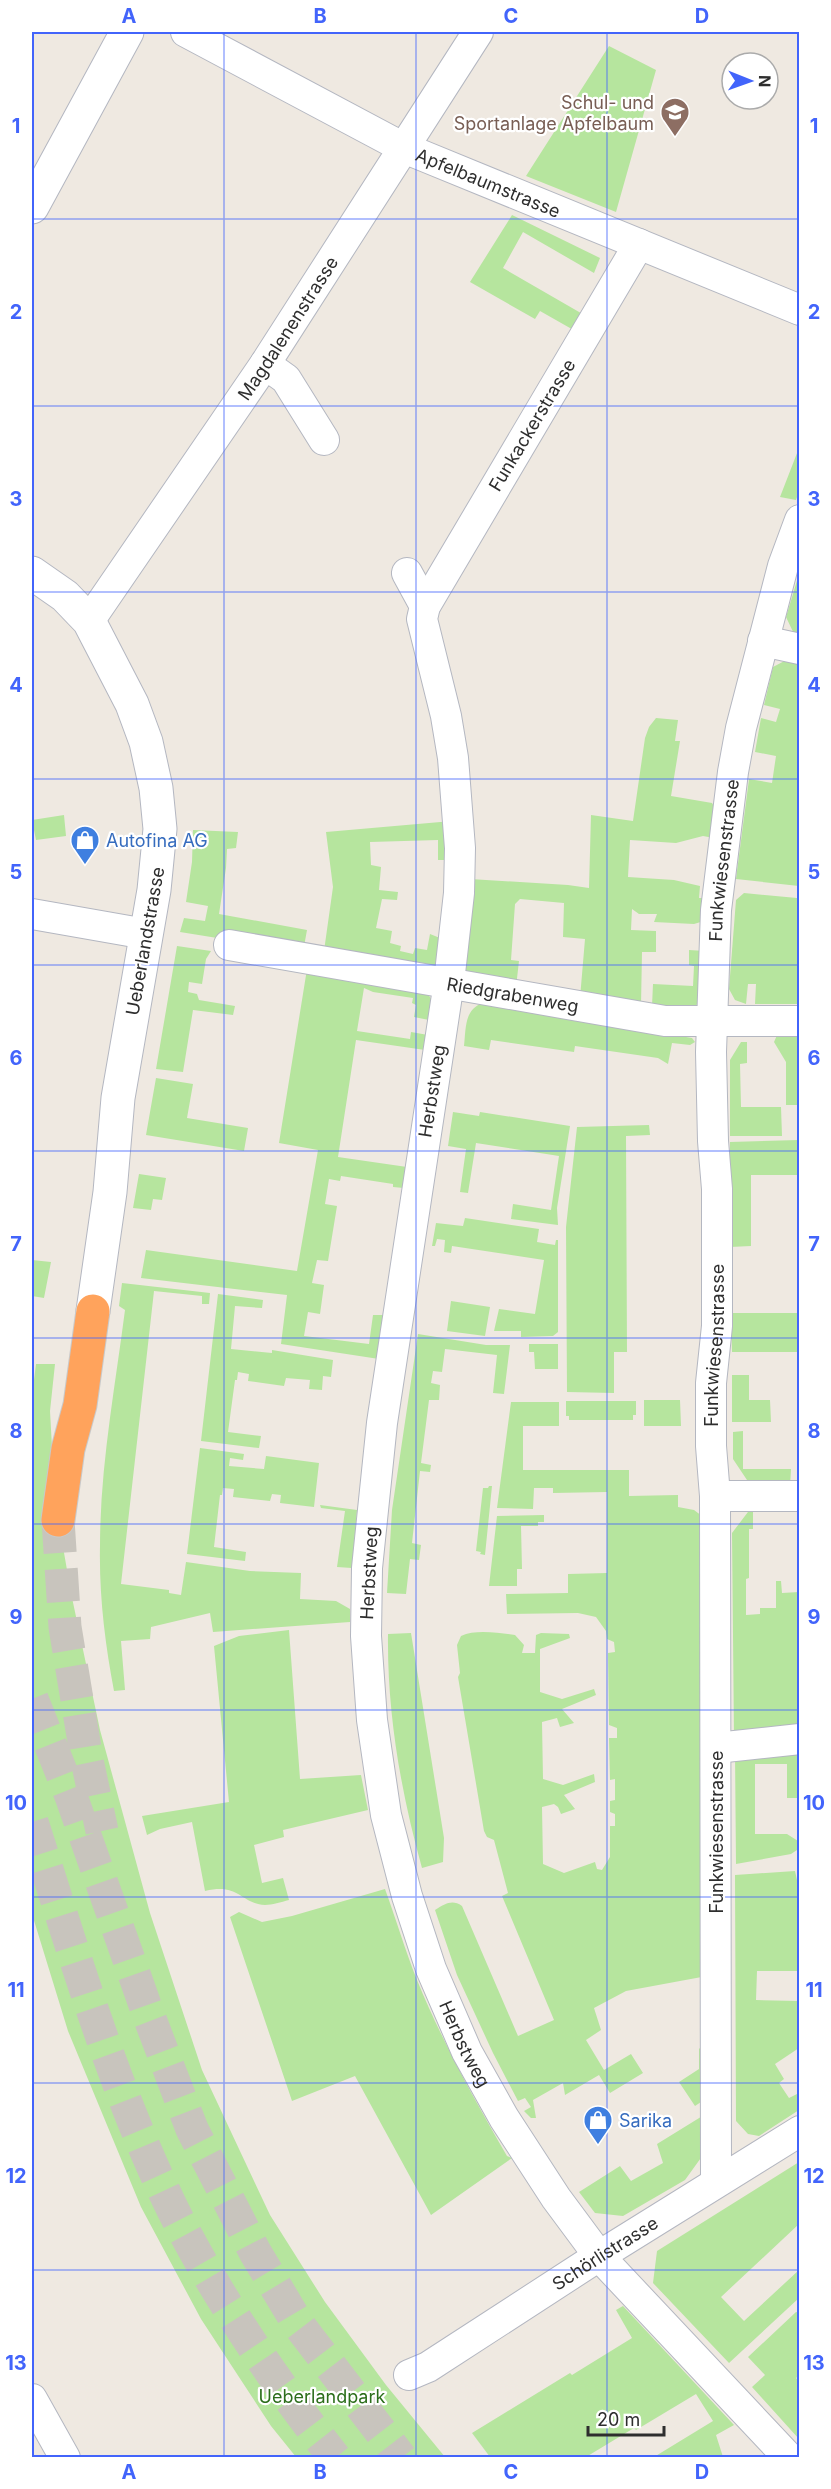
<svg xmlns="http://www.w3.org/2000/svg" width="831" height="2489" viewBox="0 0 831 2489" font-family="Inter,sans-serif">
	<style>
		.green { fill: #b6e59e }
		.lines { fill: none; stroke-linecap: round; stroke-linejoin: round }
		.motorway-tunnel { stroke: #c8c4bd; stroke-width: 33; stroke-dasharray: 33 16; stroke-linecap: butt }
		.minor-casing { stroke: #b4b7c1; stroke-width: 32 }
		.tertiary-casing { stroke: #b4b7c1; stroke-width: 35 }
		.motorway-casing { stroke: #c9c9c9; stroke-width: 35 }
		.minor { stroke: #fff; stroke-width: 30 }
		.tertiary { stroke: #fff; stroke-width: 33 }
		.motorway { stroke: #ffa35c; stroke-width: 33 }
		.grid { fill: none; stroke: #4264fb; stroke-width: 1.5; stroke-opacity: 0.55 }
		.labels { text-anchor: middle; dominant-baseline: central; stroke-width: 4.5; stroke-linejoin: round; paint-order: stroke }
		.education-label { font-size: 18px; fill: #785e54; stroke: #fff; text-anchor: end }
		.street-label { font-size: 18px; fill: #2e2e2e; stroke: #fff }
		.shop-label { font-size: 18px; fill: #366cbe; stroke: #fff; text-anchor: start }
		.park-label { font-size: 18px; fill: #2c6e1b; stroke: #fff }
		.neatline { fill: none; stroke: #4264fb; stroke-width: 2 }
		.grid-label { font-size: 20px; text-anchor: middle; font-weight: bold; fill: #4264fb }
	</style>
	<rect width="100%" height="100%" fill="#efe9e1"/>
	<!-- green -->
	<path class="green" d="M609,46L656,70L616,212L526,176Z
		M512,215L600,258L594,273L523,232L503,268L586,316L577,332L540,311L535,319L470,282Z
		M799,448V491L796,500L780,497Z
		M799,574V639L796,638L786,617Z
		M792,657L800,659L799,886L736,879L749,779L772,783L776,756L755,752L761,718L776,722L780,709L764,705L773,667Z
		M656,718L678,720L675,741H680L671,796L712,803L715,808L714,838L703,836L676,843L630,840L628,877L674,880L700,886L699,898H708L704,921L694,924L654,922L657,914H639L632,909L631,930L656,931V952H642L641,1005L580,998L585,939L563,937L564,903L520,899L515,904L511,960L519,961L516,987L471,979L462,967L470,879L568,885L589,888L591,815L633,821L645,738L649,727Z
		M64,815L66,836L36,840L32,820Z
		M452,821V860H438V840L370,842L371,865L381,867L379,890L398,892L397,900L382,899L376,928L392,931L390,943L401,946L400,951L413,954L415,948L427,950L430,934L440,938L437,965L430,971L324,951L333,887L326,832Z
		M193,830L238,832L236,848L227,849L226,868L219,914L307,930L303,952L180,932L184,918L205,921L208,906L186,902L192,862Z
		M799,889V1004H755L756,984H748L746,1004L735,1000L729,989L736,900L744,893L797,898Z
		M177,946L211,951L206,959L202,984L189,982L188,992L197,994L199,1000L235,1006L233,1015L193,1010L183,1072L156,1069Z
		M689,950L705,951L698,1004L686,1010L652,1006L653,984L693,986L694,966L689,965Z
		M307,969L427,992L431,999L429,1020L414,1017L416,1005L412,1003L413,998L373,992L364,988L357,1031L410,1039L411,1032L428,1035L425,1050L356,1040L338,1157L407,1167L404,1188L393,1187V1184L341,1176L340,1181L329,1179L325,1204L337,1206L328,1261L317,1260L312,1283L324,1285L320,1314L308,1312L304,1336L369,1344L373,1315H385L379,1359L281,1344L287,1295L141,1278L146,1250L297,1271L318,1150L279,1143Z
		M483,1003L692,1038L695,1042L690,1045L672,1043L668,1064L658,1058L575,1046L574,1052L491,1040L489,1050L464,1046C466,1029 464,1009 483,1003Z
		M778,1033H799V1105H786V1062L774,1042Z
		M741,1042H747V1063L740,1064L741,1107H781L782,1136H730V1060Z
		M156,1078L193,1084L187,1118L248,1128L244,1151L146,1135Z
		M453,1112L479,1116L480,1112L570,1126L557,1208L558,1225L511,1219L513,1204L551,1210L559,1156L476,1143L468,1193L460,1192L466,1149L448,1146Z
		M649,1125L650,1135L626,1136L627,1352H614V1393L567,1392L566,1227L577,1127Z
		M799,1140V1175H751V1246L730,1247V1142Z
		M139,1174L166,1178L162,1200L153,1199L151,1210L133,1208Z
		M465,1218L539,1229L537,1242L555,1245L556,1240H558V1332L553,1336L521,1337V1331H494L499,1309L535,1314L544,1260L452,1246L451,1253L444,1252L445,1240L437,1239L435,1246H432L436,1223L463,1226Z
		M32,1260L51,1262L44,1298L32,1296Z
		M122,1283L210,1293L209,1304H202V1296L154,1291L121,1584L169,1590V1593L181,1595L186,1562L250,1571L301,1573L300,1599L336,1601L350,1609V1622L213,1632L210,1613L151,1627L150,1639L121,1641L125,1690L114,1691C105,1643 99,1595 100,1546C100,1467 115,1388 125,1310L119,1306Z
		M218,1294L263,1300L262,1308L235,1306L231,1349L272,1353V1350L333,1360L331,1377L323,1376L322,1390L309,1389L310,1380L286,1378L284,1386L248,1381L249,1374L238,1372L237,1380H235L228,1432L261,1436L259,1448L201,1441Z
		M451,1301L490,1307L485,1336L447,1331Z
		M731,1313H799V1422H797V1352H732Z
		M418,1334L486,1345H510L504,1394L493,1393L497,1355L445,1349L442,1372L433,1371L431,1383L440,1385L439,1400H429L421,1463L431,1465L430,1472L420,1471L412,1543L421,1545L419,1560L410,1559L406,1594L387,1593L392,1510Z
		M529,1344H558V1369H535L534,1352H529Z
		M36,1364H55L50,1411L55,1501L71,1593L100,1730L150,1913L202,2070L270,2215L325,2302L386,2385L445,2457H296L271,2426L201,2319L141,2207L68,2031L32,1914V1396Z
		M732,1375H749V1400H770L771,1422H732Z
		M644,1400H680L681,1426H644Z
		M566,1401H636V1415H633V1420H569V1416H566Z
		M511,1402H559V1426H523V1470H629V1496L678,1495V1507L694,1510L706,1519L707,1976L626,1991L594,2008L601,2030L586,2040L604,2070L631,2054L643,2073L610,2093L599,2075L565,2095L563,2083L533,2100L536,2118H531L524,2111L531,2107L525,2098L518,2101L493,2053L457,1975L435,1910C445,1904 452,1899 462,1906L518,2036L554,2020L502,1896L508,1893L494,1840L487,1837L484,1831L458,1677L460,1673L457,1645L461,1636C476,1629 499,1633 515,1635L524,1645L522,1653H535L536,1635L541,1633L569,1634L570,1638L540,1649V1692L562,1699L594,1689L596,1695L562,1709L574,1723L560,1727L557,1718L542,1722L543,1779L563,1785L594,1774L595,1782L564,1795L575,1809L561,1814L558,1807L554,1804L542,1807L543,1864L564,1873L595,1862L597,1869L602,1870L610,1857V1826H615V1814L610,1812V1801L615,1800V1779L610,1780L609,1738H617V1728L609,1725L608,1653L615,1652L614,1642L607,1639L606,1631L596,1617L578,1613L507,1614L506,1594L568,1593V1574L607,1573V1492L553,1493V1488H534L533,1509L497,1508Z
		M743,1431V1469H791L790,1487L751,1486L733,1459V1432Z
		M200,1448L244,1454L243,1460L230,1458L229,1466L264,1469L266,1456L319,1463L314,1507L280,1503L281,1495L272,1494L270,1501L233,1497L234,1489L223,1488L222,1495H220L214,1547L246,1552L245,1561L187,1554Z
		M489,1486H492L485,1555L480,1554L481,1552L476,1551L483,1488H488Z
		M320,1505L357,1510L352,1568L337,1567L345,1511L321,1508Z
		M751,1508L753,1509V1529H749V1578L746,1579V1615L760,1614V1608H776V1581H781L782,1593L799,1592V1731L734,1738L732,1533Z
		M544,1515V1522H538V1526H521L522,1569H517V1586H489L497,1516Z
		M289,1630L300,1779L361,1775L368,1810L283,1830L284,1837L254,1845L262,1883L283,1878L289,1900C281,1902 272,1905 265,1905C239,1903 240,1883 205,1891L192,1822L160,1829L147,1835L142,1816L229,1802L214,1646L239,1636Z
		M411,1633L444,1838L443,1862L422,1868C401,1793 387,1713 388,1634Z
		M799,1744V1798H787V1764H755V1834H787L798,1841L797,1850L791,1854L736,1864L735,1752Z
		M795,1871L799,1889V1982H797V1971H757L756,2000L799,2001V2048L775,2064L784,2079L779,2083L789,2098L797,2094L799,2098V2110L759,2136L748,2134L736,2121L735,1875Z
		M385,1889C396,1919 405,1950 417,1980C442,2041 474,2099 507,2156L512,2158L431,2215L355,2076L292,2101L230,1917L239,1912L262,1922L292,1916Z
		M701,2047L707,2098L695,2106L679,2082L699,2069V2049Z
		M704,2115L703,2155L685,2180L623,2216L595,2213L579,2192L620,2166L631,2181L663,2163L657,2144Z
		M799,2162V2224L721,2297L744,2321L799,2270V2298L729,2363L653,2283L657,2251Z
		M623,2306L734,2425L716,2435L723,2457H654L713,2421L696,2394L636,2430L634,2428L586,2457H490L472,2433L570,2373L572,2375L632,2338L616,2310Z
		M796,2312L800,2313V2375L796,2378L799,2381V2439L752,2387L765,2375L748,2357Z"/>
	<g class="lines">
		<!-- motorway-tunnel -->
		<path class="motorway-tunnel" d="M58,1520L65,1627L87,1760L102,1831
			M32,1699L71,1796L150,2019L192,2129L255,2252L298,2324L401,2458
			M32,1822C74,1953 112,2086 173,2210C217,2297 274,2381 335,2458"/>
		<!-- minor casing -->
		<g class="minor-casing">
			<g id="minor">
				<path id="s1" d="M186,32L404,148L800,310"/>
				<path id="s2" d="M639,244L425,606L422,619L446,716L453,758L460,848L459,893L449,982L382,1423L367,1568L366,1636L372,1720L386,1815L407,1896L431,1969L467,2052L504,2118L556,2198L599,2256L789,2458"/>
				<path d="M265,364L286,379L324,440"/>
				<path d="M407,573L425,606"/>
				<path id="s3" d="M89,621L265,364L478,32"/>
				<path d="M763,641L800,649"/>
				<path d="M32,914L146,934"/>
				<path id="s4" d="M229,945L665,1021H800"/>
				<path d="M715,1496H800"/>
				<path d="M716,1748L800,1739"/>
				<path id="s5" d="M716,2182L715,1496L711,1446V1383L717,1326V1189L713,1141L711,1052L716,910L733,772L741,728L783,566L800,520"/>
				<path id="s6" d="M409,2375L428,2367L599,2256L800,2131"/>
				<path d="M32,2399L65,2458"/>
			</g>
		</g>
		<!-- tertiary casing -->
		<g class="tertiary-casing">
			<path id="tertiary" d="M32,207L127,32
				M32,573L65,596L89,621L132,704L146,742L156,788L160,829L154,890L118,1098L110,1192L93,1311"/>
		</g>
		<!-- motorway casing -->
		<g class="motorway-casing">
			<path id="motorway" d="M58,1520L68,1449L80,1405L93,1311"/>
		</g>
		<!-- minor -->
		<use href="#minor" class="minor"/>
		<!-- tertiary -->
		<use href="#tertiary" class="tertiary"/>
		<!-- motorway -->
		<use href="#motorway" class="motorway"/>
	</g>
	<!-- grid -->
	<path class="grid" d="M224,32V2458M416,32V2458M607,32V2458M32,219H800M32,406H800M32,592H800M32,779H800M32,965H800M32,1151H800M32,1338H800M32,1524H800M32,1710H800M32,1897H800M32,2083H800M32,2270H800"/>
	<!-- icons -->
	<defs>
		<g id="school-pin" transform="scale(1.5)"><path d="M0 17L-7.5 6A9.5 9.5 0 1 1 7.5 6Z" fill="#8d6e63" stroke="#fff"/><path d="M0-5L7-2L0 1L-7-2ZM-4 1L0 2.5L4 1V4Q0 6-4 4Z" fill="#fff"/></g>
		<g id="shop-pin" transform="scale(1.5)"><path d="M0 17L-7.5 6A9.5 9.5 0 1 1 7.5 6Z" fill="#3f7fe0" stroke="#fff"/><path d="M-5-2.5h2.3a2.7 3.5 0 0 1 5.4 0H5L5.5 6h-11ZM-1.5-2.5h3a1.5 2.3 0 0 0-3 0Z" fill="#fff"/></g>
	</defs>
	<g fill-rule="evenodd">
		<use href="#school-pin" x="675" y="112"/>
		<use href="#shop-pin" x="85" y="840"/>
		<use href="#shop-pin" x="598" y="2120"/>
	</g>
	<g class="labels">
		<!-- education labels -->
		<g class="education-label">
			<text x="654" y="102">Schul- und<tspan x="654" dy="21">Sportanlage Apfelbaum</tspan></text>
		</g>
		<!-- street labels -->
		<g class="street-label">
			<text stroke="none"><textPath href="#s1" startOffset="338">Apfelbaumstrasse</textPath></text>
			<text stroke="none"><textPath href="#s3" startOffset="354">Magdalenenstrasse</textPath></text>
			<text transform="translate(532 425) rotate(-59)">Funkackerstrasse</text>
			<text stroke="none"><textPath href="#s5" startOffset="1323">Funkwiesenstrasse</textPath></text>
			<text transform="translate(145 941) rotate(-80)">Ueberlandstrasse</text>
			<text stroke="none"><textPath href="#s4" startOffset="288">Riedgrabenweg</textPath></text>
			<text transform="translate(432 1091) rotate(-81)">Herbstweg</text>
			<text stroke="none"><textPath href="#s5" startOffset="837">Funkwiesenstrasse</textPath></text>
			<text transform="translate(369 1573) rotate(-87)">Herbstweg</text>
			<text transform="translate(716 1832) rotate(-90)">Funkwiesenstrasse</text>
			<text stroke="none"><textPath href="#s2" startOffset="1884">Herbstweg</textPath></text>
			<text stroke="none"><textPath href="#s6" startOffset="231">Schörlistrasse</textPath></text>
		</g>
		<!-- shop labels -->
		<g class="shop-label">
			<text x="106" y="840">Autofina AG</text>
			<text x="619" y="2120">Sarika</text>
		</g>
		<!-- park labels -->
		<g class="park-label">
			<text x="322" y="2396">Ueberlandpark</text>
		</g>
	</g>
	<!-- border -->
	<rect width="831" height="2489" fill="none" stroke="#ffffff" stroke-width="66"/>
	<!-- north arrow -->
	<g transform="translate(750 81) rotate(91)"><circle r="28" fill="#ffffff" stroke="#ababab" stroke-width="1.5"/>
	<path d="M0-4.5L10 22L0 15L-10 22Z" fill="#4264fb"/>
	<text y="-9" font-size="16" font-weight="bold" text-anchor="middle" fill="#2e2e2e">N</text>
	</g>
	<!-- scale -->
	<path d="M588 2426v9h76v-9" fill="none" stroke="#2e2e2e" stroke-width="3"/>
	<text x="597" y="2426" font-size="18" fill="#2e2e2e" stroke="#ffffff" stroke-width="4.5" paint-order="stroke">20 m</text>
	<rect x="33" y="33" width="765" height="2423" class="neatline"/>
	<g class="grid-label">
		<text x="129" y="23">A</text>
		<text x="320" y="23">B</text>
		<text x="511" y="23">C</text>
		<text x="702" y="23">D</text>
		<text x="16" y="133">1</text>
		<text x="814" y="133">1</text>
		<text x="16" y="319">2</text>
		<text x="814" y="319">2</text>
		<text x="16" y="506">3</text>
		<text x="814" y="506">3</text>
		<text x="16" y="692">4</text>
		<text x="814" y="692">4</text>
		<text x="16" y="879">5</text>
		<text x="814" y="879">5</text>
		<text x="16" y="1065">6</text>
		<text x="814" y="1065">6</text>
		<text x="16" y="1251">7</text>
		<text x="814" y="1251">7</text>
		<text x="16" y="1438">8</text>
		<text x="814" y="1438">8</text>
		<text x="16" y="1624">9</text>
		<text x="814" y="1624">9</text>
		<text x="16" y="1810">10</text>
		<text x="814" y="1810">10</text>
		<text x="16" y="1997">11</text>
		<text x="814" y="1997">11</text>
		<text x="16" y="2183">12</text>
		<text x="814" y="2183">12</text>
		<text x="16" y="2370">13</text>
		<text x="814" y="2370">13</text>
		<text x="129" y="2479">A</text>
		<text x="320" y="2479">B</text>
		<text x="511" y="2479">C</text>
		<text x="702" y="2479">D</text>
	</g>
</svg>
